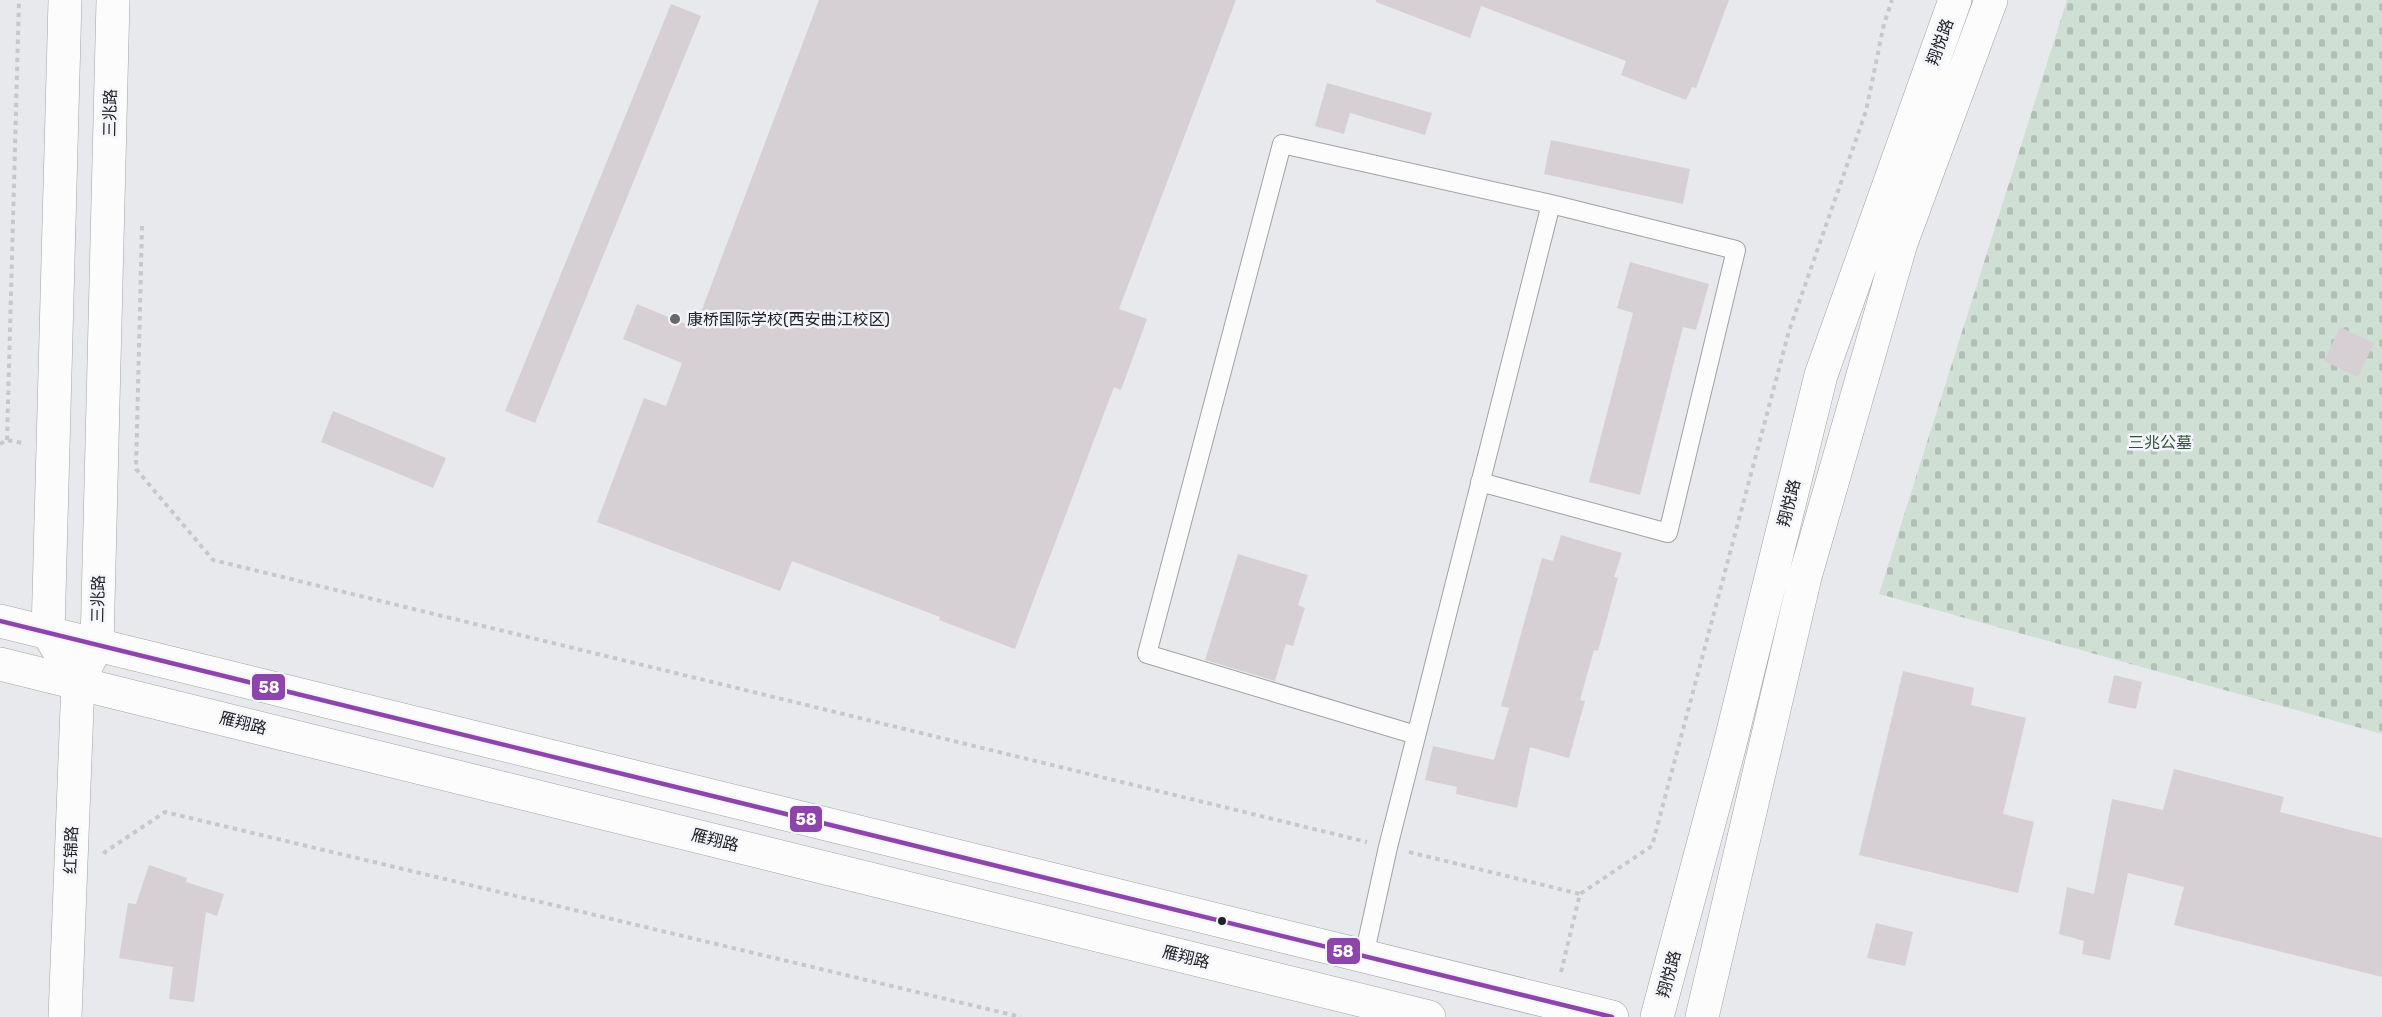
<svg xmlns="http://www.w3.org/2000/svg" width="2382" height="1017" viewBox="0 0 2382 1017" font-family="Rubik,'Noto Sans SC',sans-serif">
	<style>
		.cemetery { fill: url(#cemetery-stones) }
		.building { fill: #d6d0d4 }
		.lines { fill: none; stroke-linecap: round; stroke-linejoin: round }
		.service-casing { stroke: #a0a2a4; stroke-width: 20 }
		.tertiary-casing { stroke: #a0a2a4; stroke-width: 34 }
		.secondary-casing { stroke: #a0a2a4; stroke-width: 34 }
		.path { stroke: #c8c8c8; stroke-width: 4; stroke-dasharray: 4.5 4.5; stroke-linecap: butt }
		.service { stroke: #fcfcfc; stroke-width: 18 }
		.tertiary { stroke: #fcfcfc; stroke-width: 33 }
		.secondary { stroke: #fcfcfc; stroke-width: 33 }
		.bus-1-casing { stroke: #f3f5fb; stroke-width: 9 }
		.bus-1 { stroke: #8e44ad; stroke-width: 4.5 }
		.poi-dot { fill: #67686a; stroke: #f3f5fb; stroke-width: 2 }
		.bus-dot { fill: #212224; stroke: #f3f5fb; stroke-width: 2 }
		.labels { text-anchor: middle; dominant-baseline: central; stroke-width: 5; stroke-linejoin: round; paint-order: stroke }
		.street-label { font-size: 16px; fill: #212224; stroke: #f3f5fb }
		.poi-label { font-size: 16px; fill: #212224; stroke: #f3f5fb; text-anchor: start }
		.park-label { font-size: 16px; fill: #2c5331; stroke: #f3f5fb }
		.line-badge { stroke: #f3f5fb; stroke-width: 2 }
		.badge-label { font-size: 16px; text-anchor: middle; font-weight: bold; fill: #fff }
	</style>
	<defs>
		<pattern id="cemetery-stones" width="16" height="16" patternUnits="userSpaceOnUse" patternTransform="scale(1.5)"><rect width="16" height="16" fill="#d0dfd3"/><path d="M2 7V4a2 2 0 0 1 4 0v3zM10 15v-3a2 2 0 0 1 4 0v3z" fill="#b2bfb5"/></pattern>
	</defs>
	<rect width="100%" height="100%" fill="#e8e9ec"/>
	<!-- cemetery -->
	<path class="cemetery" d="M2067,0H2382V734L1879,594Z"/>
	<!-- building -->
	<path class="building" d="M819,0H1236L1119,309L1147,319L1121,390L1114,387L1015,649L939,620L940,617L792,561L780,591L597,522L644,398L666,406L682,363L623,339L637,304L695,328Z
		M1376,0H1729L1696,88L1692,87L1686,100L1621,75L1626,61L1481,6L1470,38L1376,2Z
		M671,4L701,16L535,423L505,411Z
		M1327,83L1432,113L1425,135L1350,113L1344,134L1315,126Z
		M1551,140L1690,169L1683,204L1544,174Z
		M1630,262L1709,284L1696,330L1683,327L1640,495L1589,482L1633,313L1617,308Z
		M2340,327L2374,343L2358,377L2324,361Z
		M333,411L446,458L433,488L321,442Z
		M1561,535L1622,553L1614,577L1618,578L1598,651L1594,650L1580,700L1585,701L1569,758L1530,747L1517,808L1456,794L1457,787L1425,780L1433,746L1494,760L1509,708L1501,706L1542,558L1553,561Z
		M1238,554L1308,575L1298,605L1305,608L1293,646L1286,644L1275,681L1205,660Z
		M1903,671L1974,688L1971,705L2026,718L2003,814L2034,822L2018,893L1859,855Z
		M2114,675L2142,682L2136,709L2108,703Z
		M2174,769L2284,797L2280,812L2382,838V977L2174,925L2184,887L2128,873L2110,960L2082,954L2084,941L2059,934L2067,887L2094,894L2112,799L2163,810Z
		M149,865L187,878L186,882L224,894L217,916L206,912L194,1002L169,999L173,967L119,958L128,903L136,904Z
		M1876,923L1913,932L1905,966L1867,958Z"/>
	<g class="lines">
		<!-- service casing -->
		<g class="service-casing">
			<path id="service" d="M1480,482L1668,533L1736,250L1551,204
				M1364,956L1388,847L1551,204L1282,144L1147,654L1416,735"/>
		</g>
		<!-- tertiary casing -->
		<g class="tertiary-casing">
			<path id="tertiary" d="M65,0L48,633L78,682
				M65,1017L78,682L97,645L113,0
				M1657,1017L1729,748L1821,375L1955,0
				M1702,1017L1805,577L1901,243L1991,0"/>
		</g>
		<!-- secondary casing -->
		<g class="secondary-casing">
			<path id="secondary" d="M0,621L1612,1017
				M0,664L1429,1017"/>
		</g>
		<!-- path -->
		<path class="path" d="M142,226L136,469L213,560L1367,842
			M7,440L19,0
			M0,444L7,440L22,443
			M1409,852L1580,894
			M104,854L105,852L165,812L1021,1017
			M1561,972L1580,894L1652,846L1789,331L1866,111L1884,24L1892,0"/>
		<!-- service -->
		<use href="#service" class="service"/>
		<!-- tertiary -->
		<use href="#tertiary" class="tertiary"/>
		<!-- secondary -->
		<use href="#secondary" class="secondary"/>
		<!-- bus-1 casing -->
		<g class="bus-1-casing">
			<path id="bus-1" d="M0,621L1612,1017"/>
		</g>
		<!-- bus-1 -->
		<use href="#bus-1" class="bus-1"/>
	</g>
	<!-- markers -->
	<circle class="poi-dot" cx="675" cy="319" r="6"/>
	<circle class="bus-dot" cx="1222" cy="921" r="5"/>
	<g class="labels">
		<!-- street labels -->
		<g class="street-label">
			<text transform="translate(1940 42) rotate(-70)">翔悦路</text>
			<text transform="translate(110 113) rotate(-89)">三兆路</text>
			<text transform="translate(1789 503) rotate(-76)">翔悦路</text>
			<text transform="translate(98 599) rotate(-89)">三兆路</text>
			<text transform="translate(243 723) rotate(14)">雁翔路</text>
			<text transform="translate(715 840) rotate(14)">雁翔路</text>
			<text transform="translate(71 850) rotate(-88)">红锦路</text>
			<text transform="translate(1186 957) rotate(14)">雁翔路</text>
			<text transform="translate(1669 974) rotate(-75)">翔悦路</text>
		</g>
		<!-- poi labels -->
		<g class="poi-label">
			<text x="687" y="319">康桥国际学校(西安曲江校区)</text>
		</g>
		<!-- park labels -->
		<g class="park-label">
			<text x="2160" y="442">三兆公墓</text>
		</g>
	</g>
	<g class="line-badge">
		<rect x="251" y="673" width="35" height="28" rx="6" fill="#8e44ad"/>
		<rect x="789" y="805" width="34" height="28" rx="6" fill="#8e44ad"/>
		<rect x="1326" y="937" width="35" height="28" rx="6" fill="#8e44ad"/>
	</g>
	<g class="badge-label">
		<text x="269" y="693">58</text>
		<text x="806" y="825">58</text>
		<text x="1343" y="957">58</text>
	</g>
</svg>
